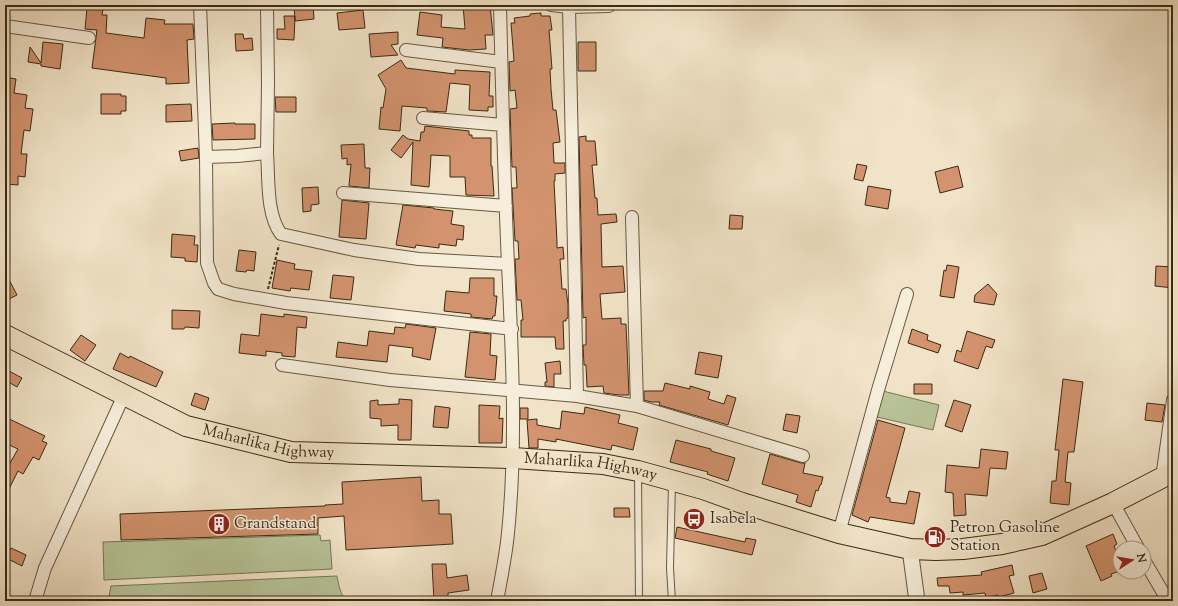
<svg xmlns="http://www.w3.org/2000/svg" width="1178" height="606" viewBox="0 0 1178 606" font-family="'Sorts Mill Goudy',serif">
	<style>
		.green { fill: #b7c498; stroke: #797756 }
		.building { fill: #d2936e; stroke: #3b2a14 }
		.lines { fill: none; stroke-linecap: round; stroke-linejoin: round }
		.service-casing { stroke: #685841; stroke-width: 8 }
		.minor-casing { stroke: #685841; stroke-width: 14 }
		.tertiary-casing { stroke: #685841; stroke-width: 17 }
		.trunk-casing { stroke: #3b2a14; stroke-width: 22 }
		.path { stroke: #3b2a14; stroke-width: 2; stroke-dasharray: 3 2; stroke-linecap: butt }
		.service { stroke: #f6eddb; stroke-width: 6 }
		.minor { stroke: #f6eddb; stroke-width: 12 }
		.tertiary { stroke: #f6eddb; stroke-width: 15 }
		.trunk { stroke: #f1e3c7; stroke-width: 20 }
		.labels { text-anchor: middle; dominant-baseline: central; stroke-width: 3; stroke-linejoin: round; paint-order: stroke }
		.street-label { font-size: 16px; fill: #3b2a14; stroke: #f6eddb }
		.poi-label { font-size: 16px; fill: #3b2a14; stroke: #f6eddb; text-anchor: start }
	</style>
	<rect width="100%" height="100%" fill="#f1e3c7"/>
	<filter id="stains"><feTurbulence type="fractalNoise" baseFrequency=".005" numOctaves="4"/><feColorMatrix values="0 0 0 0 .2 0 0 0 0 .09 0 0 0 0 .02 0 0 0 .5 -.17"/></filter>
	<radialGradient id="worn" r=".72"><stop offset=".6" stop-color="#630" stop-opacity="0"/><stop offset="1" stop-color="#630" stop-opacity=".3"/></radialGradient>
	<!-- green -->
	<path class="green" d="M883,391L939,405L933,430L877,417Z
		M320,535L321,541L330,540L332,569L104,580L103,542Z
		M337,576C339,586 340,594 347,601H108L111,586Z"/>
	<!-- building -->
	<path class="building" d="M294,5H313L314,19L295,21Z
		M463,5H490L493,35H485L486,49L469,50L442,47L443,38L417,35L420,12L442,15L441,27L465,29Z
		M87,8L103,9L102,15H107L106,33L144,38L146,18L165,20L164,24H193L194,39L187,40L189,83L166,84V78L92,68L97,30L85,29Z
		M363,10L365,28L339,30L337,13Z
		M541,13V16H550L552,30H549L552,69H550L551,89L553,110H556L560,142L553,143L554,163H565V173L555,174V181H554L557,242V248L563,247L564,259H560L562,289H566L568,304V318L566,319V321H563L564,349H556L555,337H521V320H523L521,300H517L515,259H519L518,241H515L512,188H517L516,167H512L510,109L517,108L515,90L510,91L509,62L514,61L511,23H515L514,18L530,16V14Z
		M284,16H295L294,40L277,39V29H285Z
		M398,32V44L391,45L398,55L371,57L369,34Z
		M235,34H243L244,39L252,38L253,50L236,51Z
		M43,42L63,44L60,69L41,66V64L28,62L30,47L41,63Z
		M578,42H596V71H578Z
		M401,60L406,68L455,74V70L490,72L489,96H493V107H488V111L469,110L470,85L450,83L446,112L427,111V108L402,106L400,131L379,129L381,107L383,108L386,89L378,75Z
		M5,77L16,79L14,93L27,95L25,108L33,109L30,131L24,130L21,154H27L25,177L18,176V185L5,184Z
		M101,94H121V96H126V111H121V114H101Z
		M275,97H296V112H276Z
		M191,104L192,121L166,122V105Z
		M235,123V124H255V139L213,140L212,124Z
		M425,126L469,131V135H472V138H491V166H492L494,196L466,195L465,177H450V156L431,155L429,187L411,185L413,142L401,158L391,150L403,135L408,139L420,141L421,132H424Z
		M586,136V141H595L597,165H592L595,198H597L598,215L616,214L617,222L601,224L602,267L623,266L625,292L600,294L602,319L621,318V324H626L629,395H619L604,393L603,386L587,387L586,365H584L583,345H586V317L583,318L579,137Z
		M364,144L365,168H370L369,188L349,186L351,164L347,165V158L342,159L341,145Z
		M198,148L199,158L181,161L179,151Z
		M857,164L867,166L863,181L854,179Z
		M958,166L963,187L940,193L935,172Z
		M868,186L891,190L888,209L865,205Z
		M318,187L319,204L311,205V211L303,212L302,188Z
		M342,200L369,203L366,239L339,237Z
		M403,205L434,208V209L453,211L451,224L464,226L463,240L457,239L456,246L439,244V248L416,245L415,248L396,245Z
		M730,215L743,216L742,229H729Z
		M172,234L195,236L194,245H198L197,262L185,261V258L171,257Z
		M239,250L256,252L254,271L247,270L246,272L236,271Z
		M277,260L295,264L294,269L312,271L309,290L291,288L290,291L272,288Z
		M947,265L959,267L954,298L940,296L944,270L946,271Z
		M1156,266L1173,267V288L1155,286Z
		M5,272L17,295L5,301Z
		M333,275L354,277L351,300L330,298Z
		M470,278H494V296H497L495,316H493L492,319L471,317V314L444,311L446,291L469,293Z
		M988,284L997,294L994,305L974,302L975,295Z
		M172,310L200,311L199,328L185,327L184,329H172Z
		M261,314L284,317V314L307,317L306,328L297,327L295,357L282,356V353L266,351V356L239,353L241,334L259,336Z
		M406,324L436,328L430,360L412,356L413,348L389,345L387,362L336,357L338,342L367,346L369,331L394,334L395,327L405,328Z
		M912,329L928,335L927,340L941,345L938,353L908,343Z
		M967,331L995,340L992,348L986,346L978,369L954,361L957,350L961,352Z
		M470,332L491,334L490,355L497,356L495,380L465,377Z
		M81,335L96,345L85,361L70,350Z
		M699,352L722,356L718,378L695,374Z
		M120,353L129,358L130,356L163,372L156,387L113,369Z
		M560,361L561,374H554V387L545,386V382H547L545,363Z
		M9,371L22,378L17,387L5,380Z
		M1063,379L1083,382L1074,452H1068L1065,482L1071,483L1069,505L1050,503L1052,481H1056L1059,450H1055Z
		M665,383L690,389V386L710,392L708,399L724,404L727,395L736,398L728,425L659,405L660,402H651L644,400V391H663Z
		M914,384H932V394H914Z
		M195,393L209,398L205,410L191,405Z
		M399,399L412,400L411,440H398V425L381,426V419L370,418V401L378,400V405L399,404Z
		M954,400L971,405L962,432L945,426Z
		M1147,403L1165,405L1162,422L1145,420Z
		M479,405L500,406L499,419L503,418L502,443H479Z
		M435,406L450,408L448,428L433,427Z
		M585,407L620,415L618,423L638,428L633,450L612,445L611,450L556,439V442L538,439V448H529L527,420L537,419V425L560,429L562,411L584,414Z
		M520,408H528V419H520Z
		M786,414L800,416L797,433L783,430Z
		M5,417L45,436L42,441L47,443L39,460L33,457L23,474L18,471L5,497V472L18,449L5,443Z
		M878,420L905,428L886,497L890,498V502L906,504L909,491L920,493L914,524L870,517L868,522L852,515Z
		M676,440L711,449V451L735,458L728,481L707,474L708,472L670,462Z
		M981,449L1008,452L1006,469L990,468L987,496L965,494L966,515L954,516L953,493L945,492L947,465L979,468Z
		M770,454L801,463H805L803,473L823,477L821,485H820L818,491L816,490L811,507L796,502L798,495L762,484Z
		M421,477L422,501L439,500V514H451L453,544L346,550L344,516L318,518V534L121,540L120,514L325,506V505L343,504L342,482Z
		M614,508H629L630,517H614Z
		M677,527L745,542L746,538L756,540L752,555L675,538Z
		M1113,534L1117,544L1114,546L1120,561V571L1111,574L1112,576L1101,581L1086,546Z
		M11,548L26,555L22,566L6,558Z
		M432,564H446L447,578L467,575L469,590L448,593V601H434Z
		M1012,565L1014,575L1009,576L1014,593L999,597L998,595L986,598L985,593L963,595V592L950,593L949,586H938L937,578L982,575L981,572Z
		M1042,573L1047,589L1033,593L1029,576Z"/>
	<g class="lines">
		<!-- service casing -->
		<g class="service-casing">
			<path id="service" d="M638,473L639,601
				M672,601L670,568L672,483"/>
		</g>
		<!-- minor casing -->
		<g class="minor-casing">
			<path id="minor" d="M200,5L206,157L237,156L267,153C269,178 266,214 281,234L354,250L419,259L508,264
				M267,5L268,83L267,153
				M551,5L569,7L609,6
				M569,7L577,396
				M5,26L89,38
				M406,50L501,62
				M423,118L503,125
				M206,157L207,263L214,283L218,289L234,294L286,303L512,329
				M343,193L506,206
				M632,217L637,406
				M282,365L390,380L577,396L637,406L803,456
				M1162,478L1173,400
				M1113,503L1138,548
				M839,533L878,390L907,294
				M1144,560L1168,601
				M35,601L45,568L124,395
				M497,601C501,579 506,555 508,533C517,443 512,353 508,264C504,178 502,91 500,5"/>
		</g>
		<!-- tertiary casing -->
		<g class="tertiary-casing">
			<path id="tertiary" d="M910,549L917,601"/>
		</g>
		<!-- trunk casing -->
		<g class="trunk-casing">
			<g id="trunk">
				<path id="s1" d="M5,335L186,426L291,452L513,458L603,464L638,471L703,489L742,503L839,533L910,549L936,550L963,549L1002,544L1042,535L1113,503L1173,472"/>
			</g>
		</g>
		<!-- path -->
		<path class="path" d="M268,289L279,245"/>
		<!-- service -->
		<use href="#service" class="service"/>
		<!-- minor -->
		<use href="#minor" class="minor"/>
		<!-- tertiary -->
		<use href="#tertiary" class="tertiary"/>
		<!-- trunk -->
		<use href="#trunk" class="trunk"/>
	</g>
	<!-- icons -->
	<defs>
		<g id="bus-disc" transform="scale(1.15)"><circle r="9.5" fill="#8f2418" stroke="#f6eddb"/><path d="M-5-6H5V4H4V6H2V4H-2V6H-4V4H-5ZM-3.5-4V0h7V-4ZM-3.5 1.2v1.5H-2V1.2ZM2 1.2v1.5H3.5V1.2Z" fill="#fff"/></g>
		<g id="building-disc" transform="scale(1.15)"><circle r="9.5" fill="#8f2418" stroke="#f6eddb"/><path d="M-4-6H4V6H1V3H-1V6H-4ZM-2.5-4.3h1.7v1.8h-1.7ZM.8-4.3h1.7v1.8H.8ZM-2.5-1h1.7V.8h-1.7ZM.8-1h1.7V.8H.8Z" fill="#fff"/></g>
		<g id="fuel-disc" transform="scale(1.15)"><circle r="9.5" fill="#8f2418" stroke="#f6eddb"/><path d="M-5.5-6h7V0h2V4h1.3V-2.5L3-4.5l.8-.8L6-3V5H2.5V1h-1V6h-7ZM-4.2-4.7v3.2H.2V-4.7Z" fill="#fff"/></g>
	</defs>
	<g fill-rule="evenodd">
		<use href="#bus-disc" x="694" y="519"/>
		<use href="#building-disc" x="219" y="524"/>
		<use href="#fuel-disc" x="935" y="537"/>
	</g>
	<g class="labels">
		<!-- street labels -->
		<g class="street-label">
			<text stroke="none"><textPath href="#s1" startOffset="287">Maharlika Highway</textPath></text>
			<text stroke="none"><textPath href="#s1" startOffset="611">Maharlika Highway</textPath></text>
		</g>
		<!-- poi labels -->
		<g class="poi-label">
			<text x="710" y="519">Isabela</text>
			<text x="234" y="524">Grandstand</text>
			<text x="950" y="528">Petron Gasoline<tspan x="950" dy="18">Station</tspan></text>
		</g>
	</g>
	<!-- margin -->
	<rect width="1178" height="606" fill="none" stroke="#f1e3c7" stroke-width="20"/>
	<rect x="6" y="6" width="1166" height="594" fill="none" stroke="#3b2a14" stroke-width="2"/>
	<rect x="10" y="10" width="1158" height="586" fill="none" stroke="#3b2a14"/>
	<!-- north arrow -->
	<g transform="translate(1132 560) rotate(78)"><circle r="19" fill="#f6eddb" stroke="#ab9f8b"/>
	<path d="M0-3L7 15L0 10L-7 15Z" fill="#8f2418"/>
	<text y="-6" font-size="11" font-weight="bold" text-anchor="middle" fill="#3b2a14">N</text>
	</g>
	<rect width="100%" height="100%" filter="url(#stains)"/>
	<rect width="100%" height="100%" fill="url(#worn)"/>
</svg>
